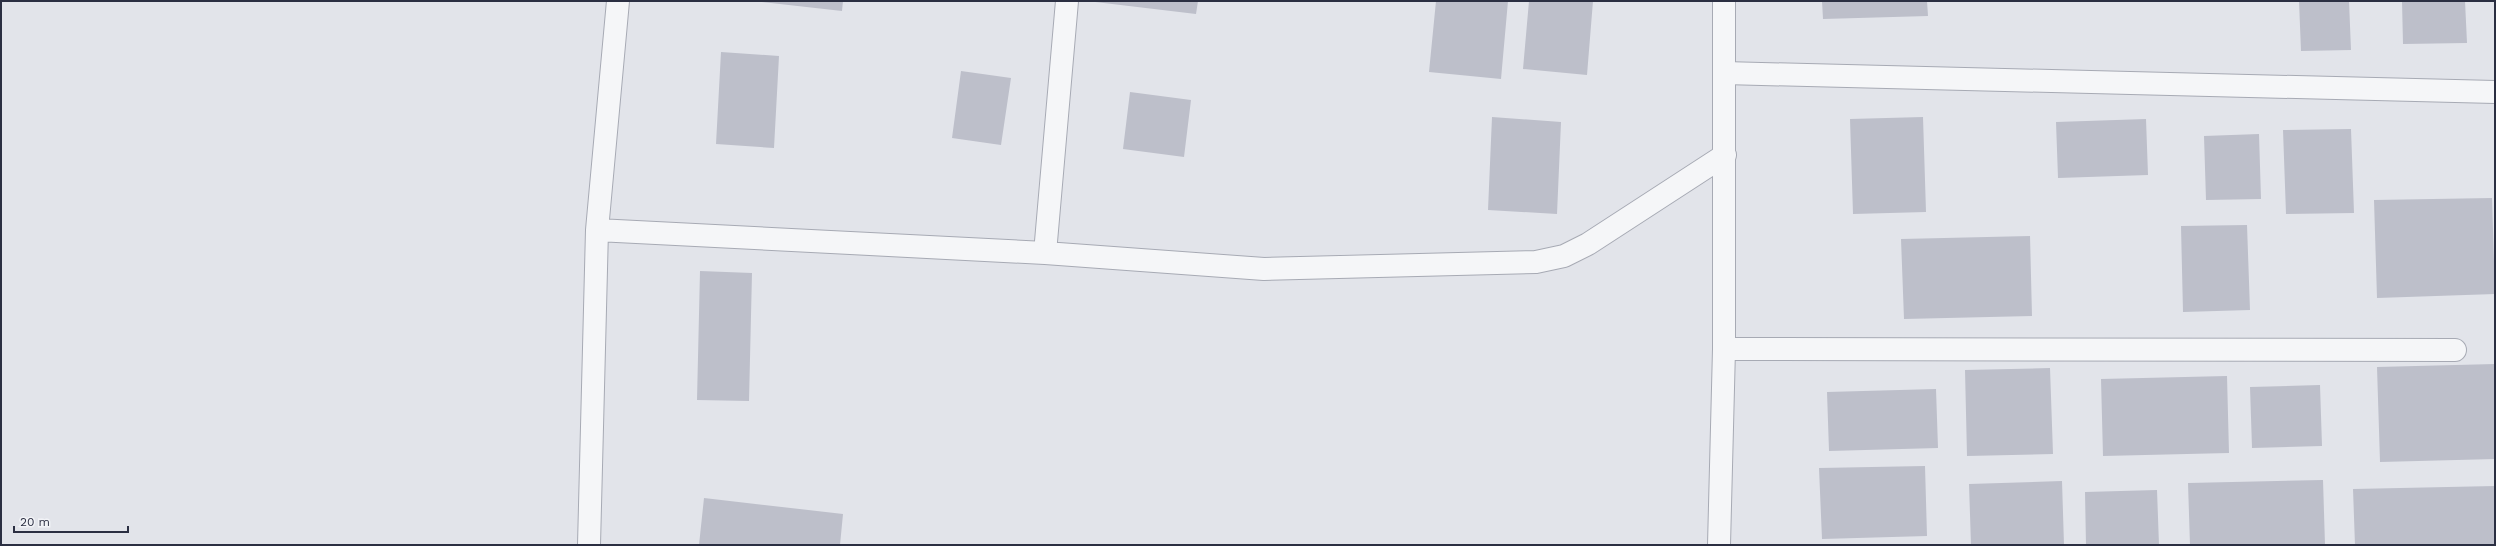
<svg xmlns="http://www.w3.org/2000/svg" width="2496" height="546" viewBox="0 0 2496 546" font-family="'Work Sans',sans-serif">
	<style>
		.building { fill: #bdbfca }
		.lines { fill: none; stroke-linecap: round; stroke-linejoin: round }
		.minor-casing { stroke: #a7aab4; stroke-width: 24 }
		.tertiary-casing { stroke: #a7aab4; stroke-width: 24 }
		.minor { stroke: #f5f6f8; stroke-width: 22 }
		.tertiary { stroke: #f5f6f8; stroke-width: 22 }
	</style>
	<rect width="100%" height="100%" fill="#e2e4ea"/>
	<!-- building -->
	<path class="building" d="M753,1H843L842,11Z
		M1087,1H1198L1196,14Z
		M1436,1H1508L1501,79L1429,72Z
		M1529,1H1593L1587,75L1523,69Z
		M1822,1H1927L1928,16L1823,19Z
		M2299,1H2349L2351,50L2301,51Z
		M2402,1H2465L2467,43L2403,44Z
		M721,52L779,56L774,148L716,144Z
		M961,71L1011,78L1001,145L952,138Z
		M1130,92L1191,100L1184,157L1123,149Z
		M1492,117L1561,122L1557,214L1488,210Z
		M1923,117L1926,212L1853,214L1850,119Z
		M2146,119L2148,175L2058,178L2056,122Z
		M2351,129L2354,213L2286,214L2283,130Z
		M2259,134L2261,199L2206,200L2204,136Z
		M2492,198L2495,294L2377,298L2374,200Z
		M2247,225L2250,310L2183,312L2181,226Z
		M2030,236L2032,316L1904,319L1901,239Z
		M700,271L752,273L749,401L697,400Z
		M2495,364V459L2380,462L2377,367Z
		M2050,368L2053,454L1967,456L1965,370Z
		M2227,376L2229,453L2103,456L2101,379Z
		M2320,385L2322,446L2252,448L2250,387Z
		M1936,389L1938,448L1829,451L1827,392Z
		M1925,466L1927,536L1822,539L1819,468Z
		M2323,480L2325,545H2190L2188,483Z
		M2062,481L2064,545H1971L1969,484Z
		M2495,486V545H2355L2353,489Z
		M2157,490L2159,545H2086L2085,492Z
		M704,498L843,514L840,545H699Z"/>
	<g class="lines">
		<!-- minor casing -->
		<g class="minor-casing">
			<path id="minor" d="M1724,73L2495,92
				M597,230L1045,253L1264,269L1536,262L1564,256L1588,244L1725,155
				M1045,253L1067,1
				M1724,349L2455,350
				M589,545L597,230L618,1"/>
		</g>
		<!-- tertiary casing -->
		<g class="tertiary-casing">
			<path id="tertiary" d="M1719,545L1724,349V1"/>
		</g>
		<!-- minor -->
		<use href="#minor" class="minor"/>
		<!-- tertiary -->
		<use href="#tertiary" class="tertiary"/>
	</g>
	<!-- border -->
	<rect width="2496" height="546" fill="none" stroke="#2b2f42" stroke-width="4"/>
	<!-- scale -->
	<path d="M14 526v6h114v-6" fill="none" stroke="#2b2f42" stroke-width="2"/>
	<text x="20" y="526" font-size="12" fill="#2b2f42" stroke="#f2f3f7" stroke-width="3" paint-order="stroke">20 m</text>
</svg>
